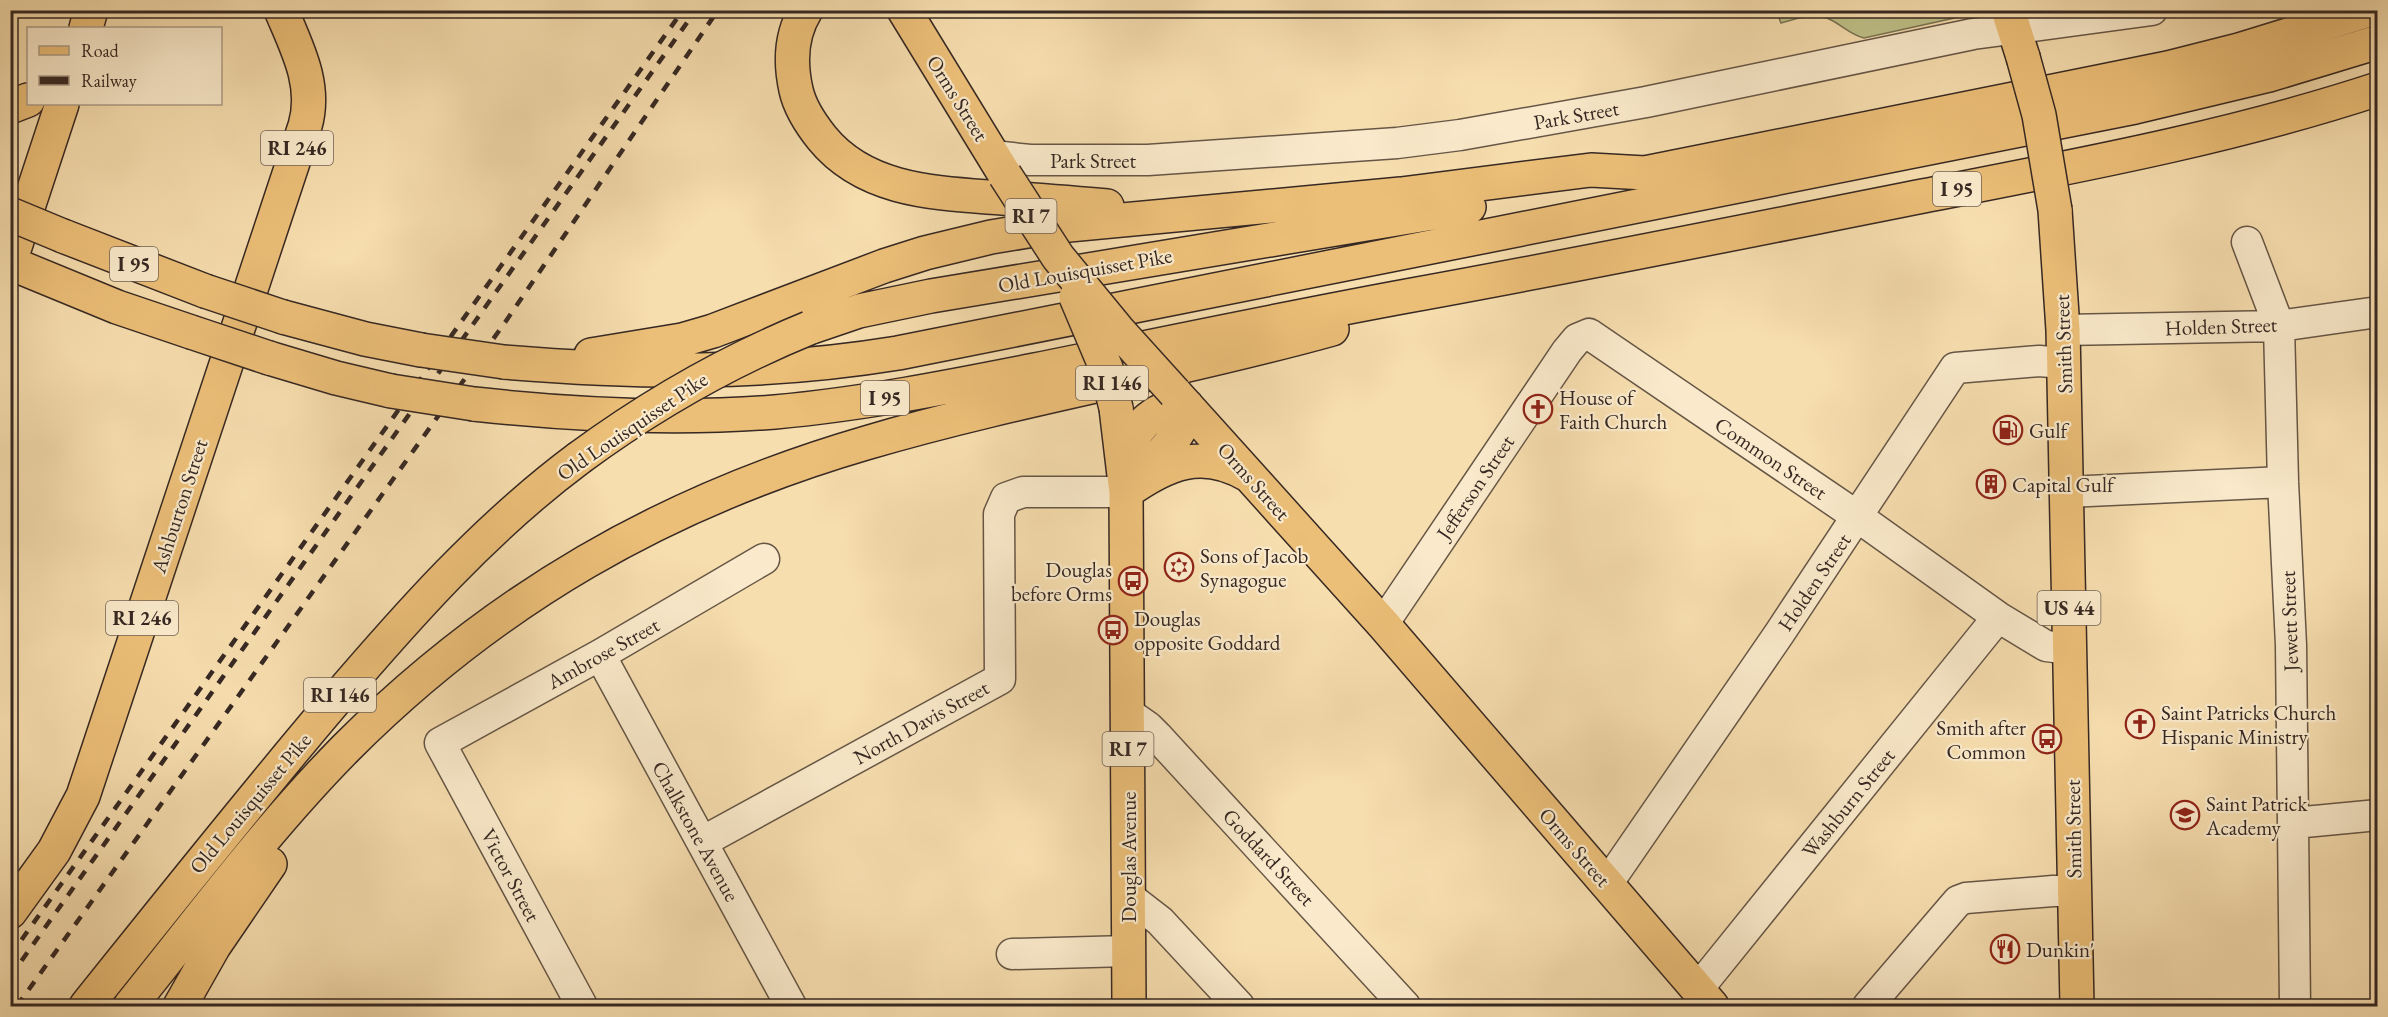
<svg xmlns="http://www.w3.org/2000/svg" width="2388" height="1017" viewBox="0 0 2388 1017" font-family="'EB Garamond',serif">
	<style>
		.green { fill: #bfc189; stroke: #7a7456; stroke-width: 1.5 }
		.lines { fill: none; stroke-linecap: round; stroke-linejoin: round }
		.minor-casing { stroke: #665646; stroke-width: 33 }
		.major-casing { stroke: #362823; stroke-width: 36 }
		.highway-casing { stroke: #362823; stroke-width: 36 }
		.minor { stroke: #faeacb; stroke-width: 30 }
		.major { stroke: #ecbf78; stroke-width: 33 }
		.highway { stroke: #ecbf78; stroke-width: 33 }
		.rail { stroke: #362823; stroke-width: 4.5; stroke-dasharray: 10 10; stroke-linecap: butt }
		.major-bridge-casing { stroke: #362823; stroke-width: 36; stroke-linecap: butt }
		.highway-bridge-casing { stroke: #362823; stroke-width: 36; stroke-linecap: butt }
		.major-bridge { stroke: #ecbf78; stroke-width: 33 }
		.highway-bridge { stroke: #ecbf78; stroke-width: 33 }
		.labels { text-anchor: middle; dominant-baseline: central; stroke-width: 4.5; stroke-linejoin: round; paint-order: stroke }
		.shield { fill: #faeacb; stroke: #716255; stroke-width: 1.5 }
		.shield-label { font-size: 20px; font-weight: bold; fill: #362823 }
		.street-label { font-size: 21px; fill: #362823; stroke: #faeacb }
		.poi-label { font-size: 21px; fill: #362823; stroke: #faeacb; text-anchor: start }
	</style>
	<rect width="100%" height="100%" fill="#f7deaf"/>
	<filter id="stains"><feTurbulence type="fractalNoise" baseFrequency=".00333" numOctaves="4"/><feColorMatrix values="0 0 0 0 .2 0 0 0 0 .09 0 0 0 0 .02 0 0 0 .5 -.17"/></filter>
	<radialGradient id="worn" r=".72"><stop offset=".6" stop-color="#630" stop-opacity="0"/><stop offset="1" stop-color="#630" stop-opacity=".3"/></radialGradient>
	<!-- green -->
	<path class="green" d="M1965,11L1959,17L1864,38C1851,35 1843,26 1831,20C1816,11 1797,19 1781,23L1776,11Z"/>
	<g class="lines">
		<!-- minor casing -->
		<g class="minor-casing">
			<path id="minor" d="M993,156L1030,160H1148L1397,143L1460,135L1646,102L1973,34L2152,10
				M2247,242L2279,326L2283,482L2291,645L2295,1006
				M2063,330L2279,326L2378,312
				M2067,492L2283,482
				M1383,624L1567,351L1577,339L1589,334L1858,517L1998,617L2046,646L2070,649
				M600,655L791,1006
				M1128,713L1148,727L1157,736L1405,1006
				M2294,823L2378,815
				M702,842L1000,679L999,514L1006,498L1023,492H1126
				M1607,884L1779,634L1955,368L2039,361L2064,363
				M1129,897L1160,921L1239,1006
				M1012,954L1129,951
				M1697,990L1998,617
				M582,1006L440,743L600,655L764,559
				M1868,1006L1958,901L1966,898L2053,891H2075"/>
		</g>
		<!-- major casing -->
		<g class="major-casing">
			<path id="major" d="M904,10L1005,175
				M2008,10L2023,57
				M86,28L91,10
				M2055,210L2063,330L2077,1006
				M10,262L62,104
				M1175,393L1383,624L1712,1006
				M1116,408L1126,492L1129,1006
				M1124,464C1129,432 1153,404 1187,406
				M1141,475C1159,455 1185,435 1187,406
				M1126,492C1167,463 1202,448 1248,475
				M10,912L54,851L83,796L305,126C317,85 297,48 281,10"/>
		</g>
		<!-- highway casing -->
		<g class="highway-casing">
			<path id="highway" d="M806,10C791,34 790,63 796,90C800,108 810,123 822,138C866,192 937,193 1002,198C1037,200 1072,203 1107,206
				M10,107L28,100
				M63,236L205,291
				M10,263L117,307L191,332
				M283,317L365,339L421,350
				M809,328L859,311L931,296L1469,207
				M591,355L682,340L713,331L884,266L925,253L991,237L1058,226L1401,194L1591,170L1645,173L2168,68L2239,50L2369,10
				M269,358L336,378L391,391
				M504,362C639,373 763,375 898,353L2135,107L2269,75L2378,42
				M474,404C574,415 674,420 775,412C863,404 949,387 1035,370C1159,345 1282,319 1407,296C1579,265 1751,230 1923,196C2076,166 2229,138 2378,89
				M86,1006C167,905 248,803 332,704C408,615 485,528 579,458
				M130,1006C200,919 267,828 346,748C495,599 664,502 866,443C1019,398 1178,372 1332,329
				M180,1006L214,946L270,864"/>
		</g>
		<!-- minor -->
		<use href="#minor" class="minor"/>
		<!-- major -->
		<use href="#major" class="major"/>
		<!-- highway -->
		<use href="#highway" class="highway"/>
		<!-- rail -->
		<path class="rail" d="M10,956L683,10
			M10,977L696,10
			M17,1006L506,321L718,10"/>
		<!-- major-bridge casing -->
		<g class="major-bridge-casing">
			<path id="major-bridge" d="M2023,57L2039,115L2055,210
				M1005,175L1058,257L1118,330L1175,393
				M1076,297L1106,368L1116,408"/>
		</g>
		<!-- highway-bridge casing -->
		<g class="highway-bridge-casing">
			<path id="highway-bridge" d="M10,214L63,236
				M205,291L283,317
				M191,332L269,358
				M421,350L504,362
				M391,391L474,404
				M579,458C651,405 726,362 809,328"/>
		</g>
		<!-- major-bridge -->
		<use href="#major-bridge" class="major-bridge"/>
		<!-- highway-bridge -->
		<use href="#highway-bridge" class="highway-bridge"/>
	</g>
	<!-- icons -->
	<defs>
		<g id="church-ring" transform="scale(1.5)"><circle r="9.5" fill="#faeacb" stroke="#8f2418" stroke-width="1.5"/><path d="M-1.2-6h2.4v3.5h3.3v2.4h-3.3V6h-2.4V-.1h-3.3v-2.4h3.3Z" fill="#8f2418"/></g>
		<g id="fuel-ring" transform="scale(1.5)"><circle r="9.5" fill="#faeacb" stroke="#8f2418" stroke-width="1.5"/><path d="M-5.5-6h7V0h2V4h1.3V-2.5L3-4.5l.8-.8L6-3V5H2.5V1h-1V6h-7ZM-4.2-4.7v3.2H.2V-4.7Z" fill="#8f2418"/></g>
		<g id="building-ring" transform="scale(1.5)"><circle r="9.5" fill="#faeacb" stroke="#8f2418" stroke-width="1.5"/><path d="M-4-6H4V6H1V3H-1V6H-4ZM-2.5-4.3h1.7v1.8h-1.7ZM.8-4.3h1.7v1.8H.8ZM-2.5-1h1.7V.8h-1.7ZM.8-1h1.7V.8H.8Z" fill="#8f2418"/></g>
		<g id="synagogue-ring" transform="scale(1.5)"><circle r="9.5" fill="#faeacb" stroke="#8f2418" stroke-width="1.5"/><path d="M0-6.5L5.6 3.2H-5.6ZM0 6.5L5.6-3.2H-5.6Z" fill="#8f2418"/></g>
		<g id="bus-ring" transform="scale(1.5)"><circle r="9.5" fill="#faeacb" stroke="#8f2418" stroke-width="1.5"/><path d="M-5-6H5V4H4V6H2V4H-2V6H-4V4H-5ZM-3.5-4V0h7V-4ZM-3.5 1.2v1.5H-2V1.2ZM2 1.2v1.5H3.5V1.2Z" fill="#8f2418"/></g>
		<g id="school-ring" transform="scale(1.5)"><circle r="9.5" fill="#faeacb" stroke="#8f2418" stroke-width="1.5"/><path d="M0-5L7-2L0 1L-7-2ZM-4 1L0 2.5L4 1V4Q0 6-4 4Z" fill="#8f2418"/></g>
		<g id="restaurant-ring" transform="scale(1.5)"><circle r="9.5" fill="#faeacb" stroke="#8f2418" stroke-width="1.5"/><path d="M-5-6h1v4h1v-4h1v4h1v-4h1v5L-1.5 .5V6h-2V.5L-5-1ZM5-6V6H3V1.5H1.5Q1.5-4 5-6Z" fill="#8f2418"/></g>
	</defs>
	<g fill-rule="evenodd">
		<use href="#church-ring" x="1538" y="409"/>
		<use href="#fuel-ring" x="2008" y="430"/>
		<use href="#building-ring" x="1991" y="484"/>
		<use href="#synagogue-ring" x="1179" y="567"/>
		<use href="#bus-ring" x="1133" y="581"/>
		<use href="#bus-ring" x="1113" y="630"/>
		<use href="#church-ring" x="2140" y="724"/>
		<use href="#bus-ring" x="2047" y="739"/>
		<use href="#school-ring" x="2185" y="815"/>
		<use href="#restaurant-ring" x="2005" y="949"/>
	</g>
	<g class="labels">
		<!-- shield labels -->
		<g class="shield">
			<rect x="261" y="131" width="72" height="34" rx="4.5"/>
			<rect x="1933" y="172" width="48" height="34" rx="4.5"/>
			<rect x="1005.5" y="199" width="51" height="34" rx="4.5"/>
			<rect x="110" y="247" width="48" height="34" rx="4.5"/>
			<rect x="1076" y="366" width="72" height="34" rx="4.5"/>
			<rect x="861" y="381" width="48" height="34" rx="4.5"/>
			<rect x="2037.5" y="591" width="63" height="34" rx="4.5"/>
			<rect x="106" y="601" width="72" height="34" rx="4.5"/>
			<rect x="304" y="678" width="72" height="34" rx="4.5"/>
			<rect x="1102.5" y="732" width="51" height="34" rx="4.5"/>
		</g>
		<g class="shield-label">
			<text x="297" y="148">RI 246</text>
			<text x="1957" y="189">I 95</text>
			<text x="1031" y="216">RI 7</text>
			<text x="134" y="264">I 95</text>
			<text x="1112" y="383">RI 146</text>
			<text x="885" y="398">I 95</text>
			<text x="2069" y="608">US 44</text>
			<text x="142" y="618">RI 246</text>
			<text x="340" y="695">RI 146</text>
			<text x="1128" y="749">RI 7</text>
		</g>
		<!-- street labels -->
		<g class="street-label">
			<text transform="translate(958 98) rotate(58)">Orms Street</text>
			<text transform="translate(1576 115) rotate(-10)">Park Street</text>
			<text x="1093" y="160">Park Street</text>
			<text transform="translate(1085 270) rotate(-10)">Old Louisquisset Pike</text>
			<text transform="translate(2221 326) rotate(-2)">Holden Street</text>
			<text transform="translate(2063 344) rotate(-92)">Smith Street</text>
			<text transform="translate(632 426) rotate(-34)">Old Louisquisset Pike</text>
			<text transform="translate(1771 458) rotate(34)">Common Street</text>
			<text transform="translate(1254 481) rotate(48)">Orms Street</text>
			<text transform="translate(1475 487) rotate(-56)">Jefferson Street</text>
			<text transform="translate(179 506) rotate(-72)">Ashburton Street</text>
			<text transform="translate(1814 582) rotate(-56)">Holden Street</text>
			<text transform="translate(2289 621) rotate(-92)">Jewett Street</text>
			<text transform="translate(603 653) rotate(-29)">Ambrose Street</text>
			<text transform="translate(921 722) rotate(-29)">North Davis Street</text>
			<text transform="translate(250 803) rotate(-50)">Old Louisquisset Pike</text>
			<text transform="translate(1848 803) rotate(-51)">Washburn Street</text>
			<text transform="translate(2073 829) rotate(-91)">Smith Street</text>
			<text transform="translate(696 831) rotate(61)">Chalkstone Avenue</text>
			<text transform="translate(1575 847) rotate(49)">Orms Street</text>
			<text transform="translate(1128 857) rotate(-90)">Douglas Avenue</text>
			<text transform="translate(1269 857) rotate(47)">Goddard Street</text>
			<text transform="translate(511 875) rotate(62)">Victor Street</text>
		</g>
		<!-- poi labels -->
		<g class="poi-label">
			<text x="1559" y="397">House of<tspan x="1559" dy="24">Faith Church</tspan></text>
			<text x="2029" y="430">Gulf</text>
			<text x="2012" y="484">Capital Gulf</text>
			<text x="1200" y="555">Sons of Jacob<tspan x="1200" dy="24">Synagogue</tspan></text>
			<text x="1112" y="569" text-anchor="end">Douglas<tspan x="1112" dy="24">before Orms</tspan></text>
			<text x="1134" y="618">Douglas<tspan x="1134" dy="24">opposite Goddard</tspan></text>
			<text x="2161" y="712">Saint Patricks Church<tspan x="2161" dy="24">Hispanic Ministry</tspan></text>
			<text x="2026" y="727" text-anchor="end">Smith after<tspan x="2026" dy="24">Common</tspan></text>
			<text x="2206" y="803">Saint Patrick<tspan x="2206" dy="24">Academy</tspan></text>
			<text x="2026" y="949">Dunkin'</text>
		</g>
	</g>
	<!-- margin -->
	<rect width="2388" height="1017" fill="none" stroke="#f7deaf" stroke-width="36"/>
	<rect x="12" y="12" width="2364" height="993" fill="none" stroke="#362823" stroke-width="3"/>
	<rect x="18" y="18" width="2352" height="981" fill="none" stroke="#362823" stroke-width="1.5"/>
	<!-- legend -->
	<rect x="27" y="27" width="195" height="78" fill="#faeacb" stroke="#ac9c88" stroke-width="1.5"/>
	<rect x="39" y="46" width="30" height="9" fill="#ecbf78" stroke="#ac9c88" stroke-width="1.5"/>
	<text x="81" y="57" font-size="18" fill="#362823">Road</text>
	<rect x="39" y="76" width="30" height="9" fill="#362823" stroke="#ac9c88" stroke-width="1.5"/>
	<text x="81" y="87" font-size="18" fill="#362823">Railway</text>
	<rect width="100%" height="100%" filter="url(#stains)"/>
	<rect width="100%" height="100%" fill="url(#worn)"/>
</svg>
